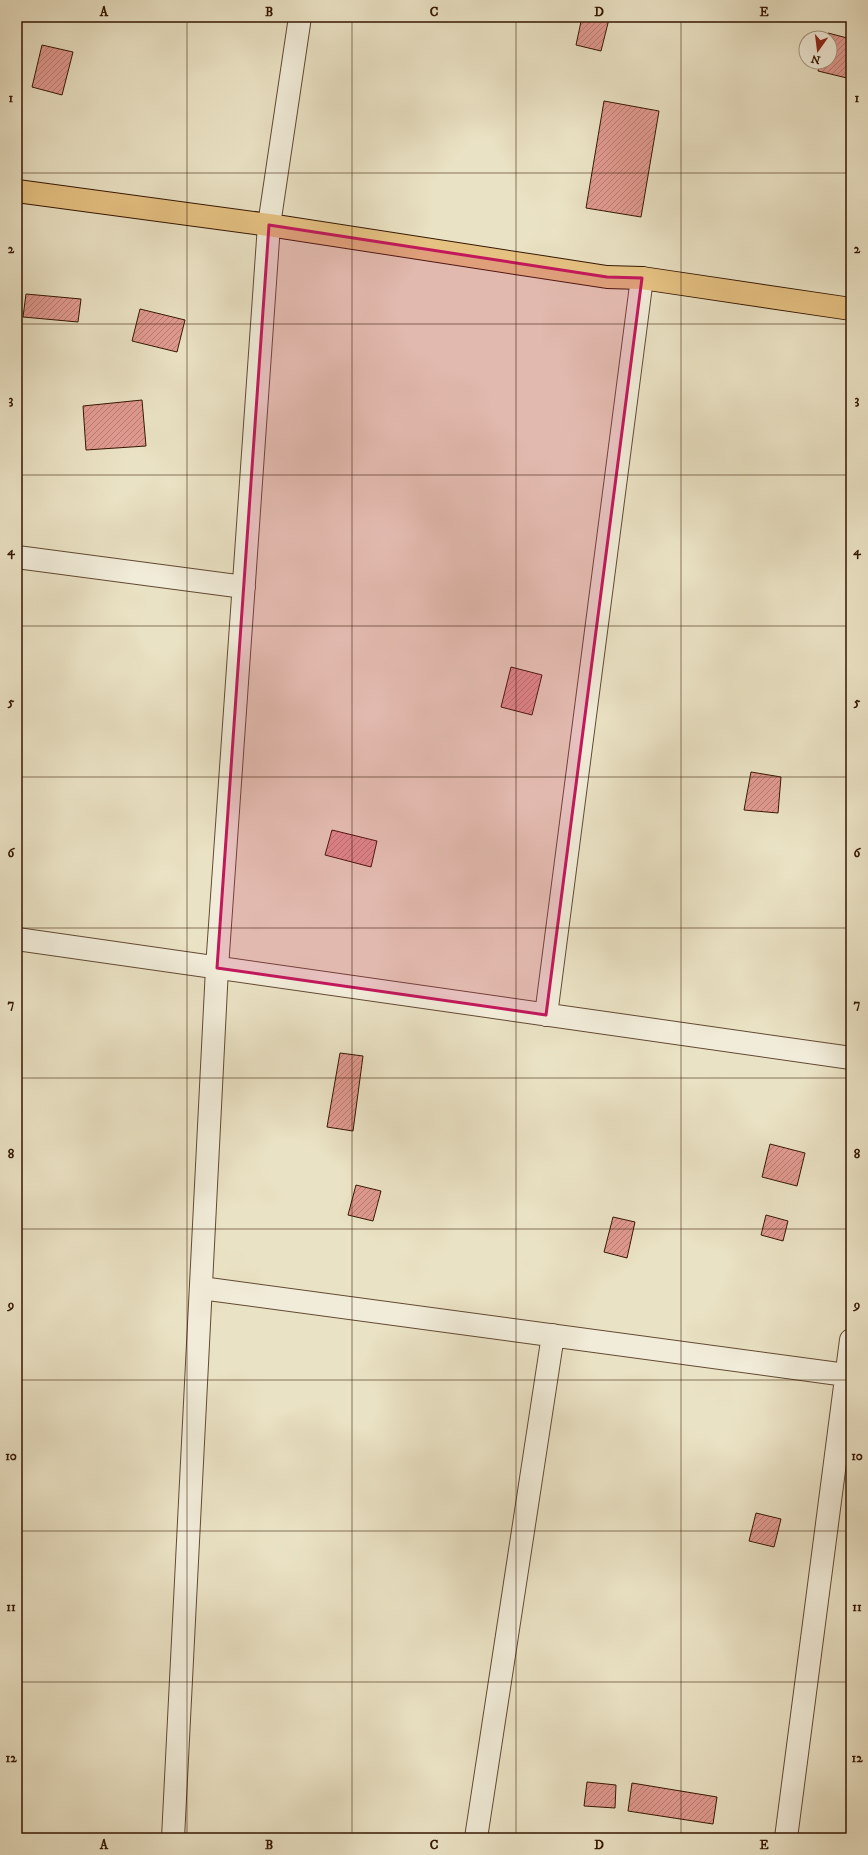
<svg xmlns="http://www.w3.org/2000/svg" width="868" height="1855" viewBox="0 0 868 1855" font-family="'IM FELL DW Pica',serif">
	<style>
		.building { fill: url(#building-hatch); stroke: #351601 }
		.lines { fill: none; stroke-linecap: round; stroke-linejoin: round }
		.minor-casing { stroke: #624932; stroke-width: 24 }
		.highway-casing { stroke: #351601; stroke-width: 24 }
		.minor { stroke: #f1ecd9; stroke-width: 22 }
		.highway { stroke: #e5c182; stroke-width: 22 }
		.marked { fill: #c2185b; fill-opacity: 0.2; stroke: #c2185b; stroke-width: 3; stroke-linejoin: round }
		.grid { fill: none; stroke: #351601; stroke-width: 1; stroke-opacity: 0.55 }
		.neatline { fill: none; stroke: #351601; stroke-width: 1.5 }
		.grid-label { font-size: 13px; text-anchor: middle; font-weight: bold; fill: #351601 }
	</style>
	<defs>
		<pattern id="building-hatch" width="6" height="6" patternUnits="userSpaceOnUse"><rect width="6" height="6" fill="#e19a90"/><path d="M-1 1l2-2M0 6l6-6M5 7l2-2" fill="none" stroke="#b77d73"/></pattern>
	</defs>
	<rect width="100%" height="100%" fill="#eae2c4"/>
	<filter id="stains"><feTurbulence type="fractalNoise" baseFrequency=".005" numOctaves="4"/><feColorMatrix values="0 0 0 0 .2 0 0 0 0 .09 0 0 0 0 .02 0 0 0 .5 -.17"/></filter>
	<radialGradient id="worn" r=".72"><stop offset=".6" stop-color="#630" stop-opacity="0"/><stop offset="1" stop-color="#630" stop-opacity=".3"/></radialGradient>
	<!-- building -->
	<path class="building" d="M582,17L609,19L601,51L576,45Z
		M828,33L851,39V79L818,71L820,62H830V38H826Z
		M42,45L73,52L62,95L32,87Z
		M604,101L659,111L641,217L586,208Z
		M26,294L81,299L78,322L23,317Z
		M140,309L185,320L177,352L132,341Z
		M142,400L146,446L86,450L83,406Z
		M511,667L542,675L532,715L501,707Z
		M751,772L781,777L778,813L744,810Z
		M332,830L377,841L371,867L325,855Z
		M340,1053L363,1056L353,1131L327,1127Z
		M770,1144L805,1153L797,1186L762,1177Z
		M356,1185L381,1191L373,1221L348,1215Z
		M766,1215L788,1221L783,1241L761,1235Z
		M613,1217L635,1222L627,1258L604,1252Z
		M756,1513L781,1519L774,1547L749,1541Z
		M587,1782L616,1785L615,1808L584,1806Z
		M632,1783L717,1797L713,1824L628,1811Z"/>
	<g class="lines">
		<!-- minor casing -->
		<g class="minor-casing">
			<path id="minor" d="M17,557L244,587
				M17,939L851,1058
				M546,1015L642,278
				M201,1288L846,1375
				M173,1838L217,968L269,225L300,17
				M476,1838L553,1335
				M786,1838L851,1340"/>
		</g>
		<!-- highway casing -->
		<g class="highway-casing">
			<path id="highway" d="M17,191L269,225L607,277L642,278L851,309"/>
		</g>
		<!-- minor -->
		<use href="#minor" class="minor"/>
		<!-- highway -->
		<use href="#highway" class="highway"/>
	</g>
	<!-- marked area -->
	<path class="marked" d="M269,225L607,277L642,278L546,1015L217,968Z"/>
	<!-- grid -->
	<path class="grid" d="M187,17V1838M352,17V1838M516,17V1838M681,17V1838M17,173H851M17,324H851M17,475H851M17,626H851M17,777H851M17,928H851M17,1078H851M17,1229H851M17,1380H851M17,1531H851M17,1682H851"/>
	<!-- margin -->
	<rect width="868" height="1855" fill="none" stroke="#eae2c4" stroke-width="44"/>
	<!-- north arrow -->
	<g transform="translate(818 50) rotate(194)"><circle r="19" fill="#f1ecd9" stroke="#a69683"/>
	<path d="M0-3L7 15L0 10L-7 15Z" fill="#8f2418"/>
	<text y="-6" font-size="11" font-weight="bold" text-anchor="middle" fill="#351601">N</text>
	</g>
	<rect x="22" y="22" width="824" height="1811" class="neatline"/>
	<g class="grid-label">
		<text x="104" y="16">A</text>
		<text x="269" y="16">B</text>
		<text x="434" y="16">C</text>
		<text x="599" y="16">D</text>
		<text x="764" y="16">E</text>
		<text x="11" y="102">1</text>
		<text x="857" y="102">1</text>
		<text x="11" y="253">2</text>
		<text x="857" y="253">2</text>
		<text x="11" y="404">3</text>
		<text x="857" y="404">3</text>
		<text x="11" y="555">4</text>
		<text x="857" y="555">4</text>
		<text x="11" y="706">5</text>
		<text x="857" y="706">5</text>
		<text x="11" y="857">6</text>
		<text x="857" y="857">6</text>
		<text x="11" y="1008">7</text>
		<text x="857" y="1008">7</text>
		<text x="11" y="1158">8</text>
		<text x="857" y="1158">8</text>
		<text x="11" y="1309">9</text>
		<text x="857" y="1309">9</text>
		<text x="11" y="1460">10</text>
		<text x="857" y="1460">10</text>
		<text x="11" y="1611">11</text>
		<text x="857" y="1611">11</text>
		<text x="11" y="1762">12</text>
		<text x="857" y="1762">12</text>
		<text x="104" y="1849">A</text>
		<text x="269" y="1849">B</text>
		<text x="434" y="1849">C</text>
		<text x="599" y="1849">D</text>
		<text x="764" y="1849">E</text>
	</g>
	<rect width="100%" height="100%" filter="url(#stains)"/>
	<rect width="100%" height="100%" fill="url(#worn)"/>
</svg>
